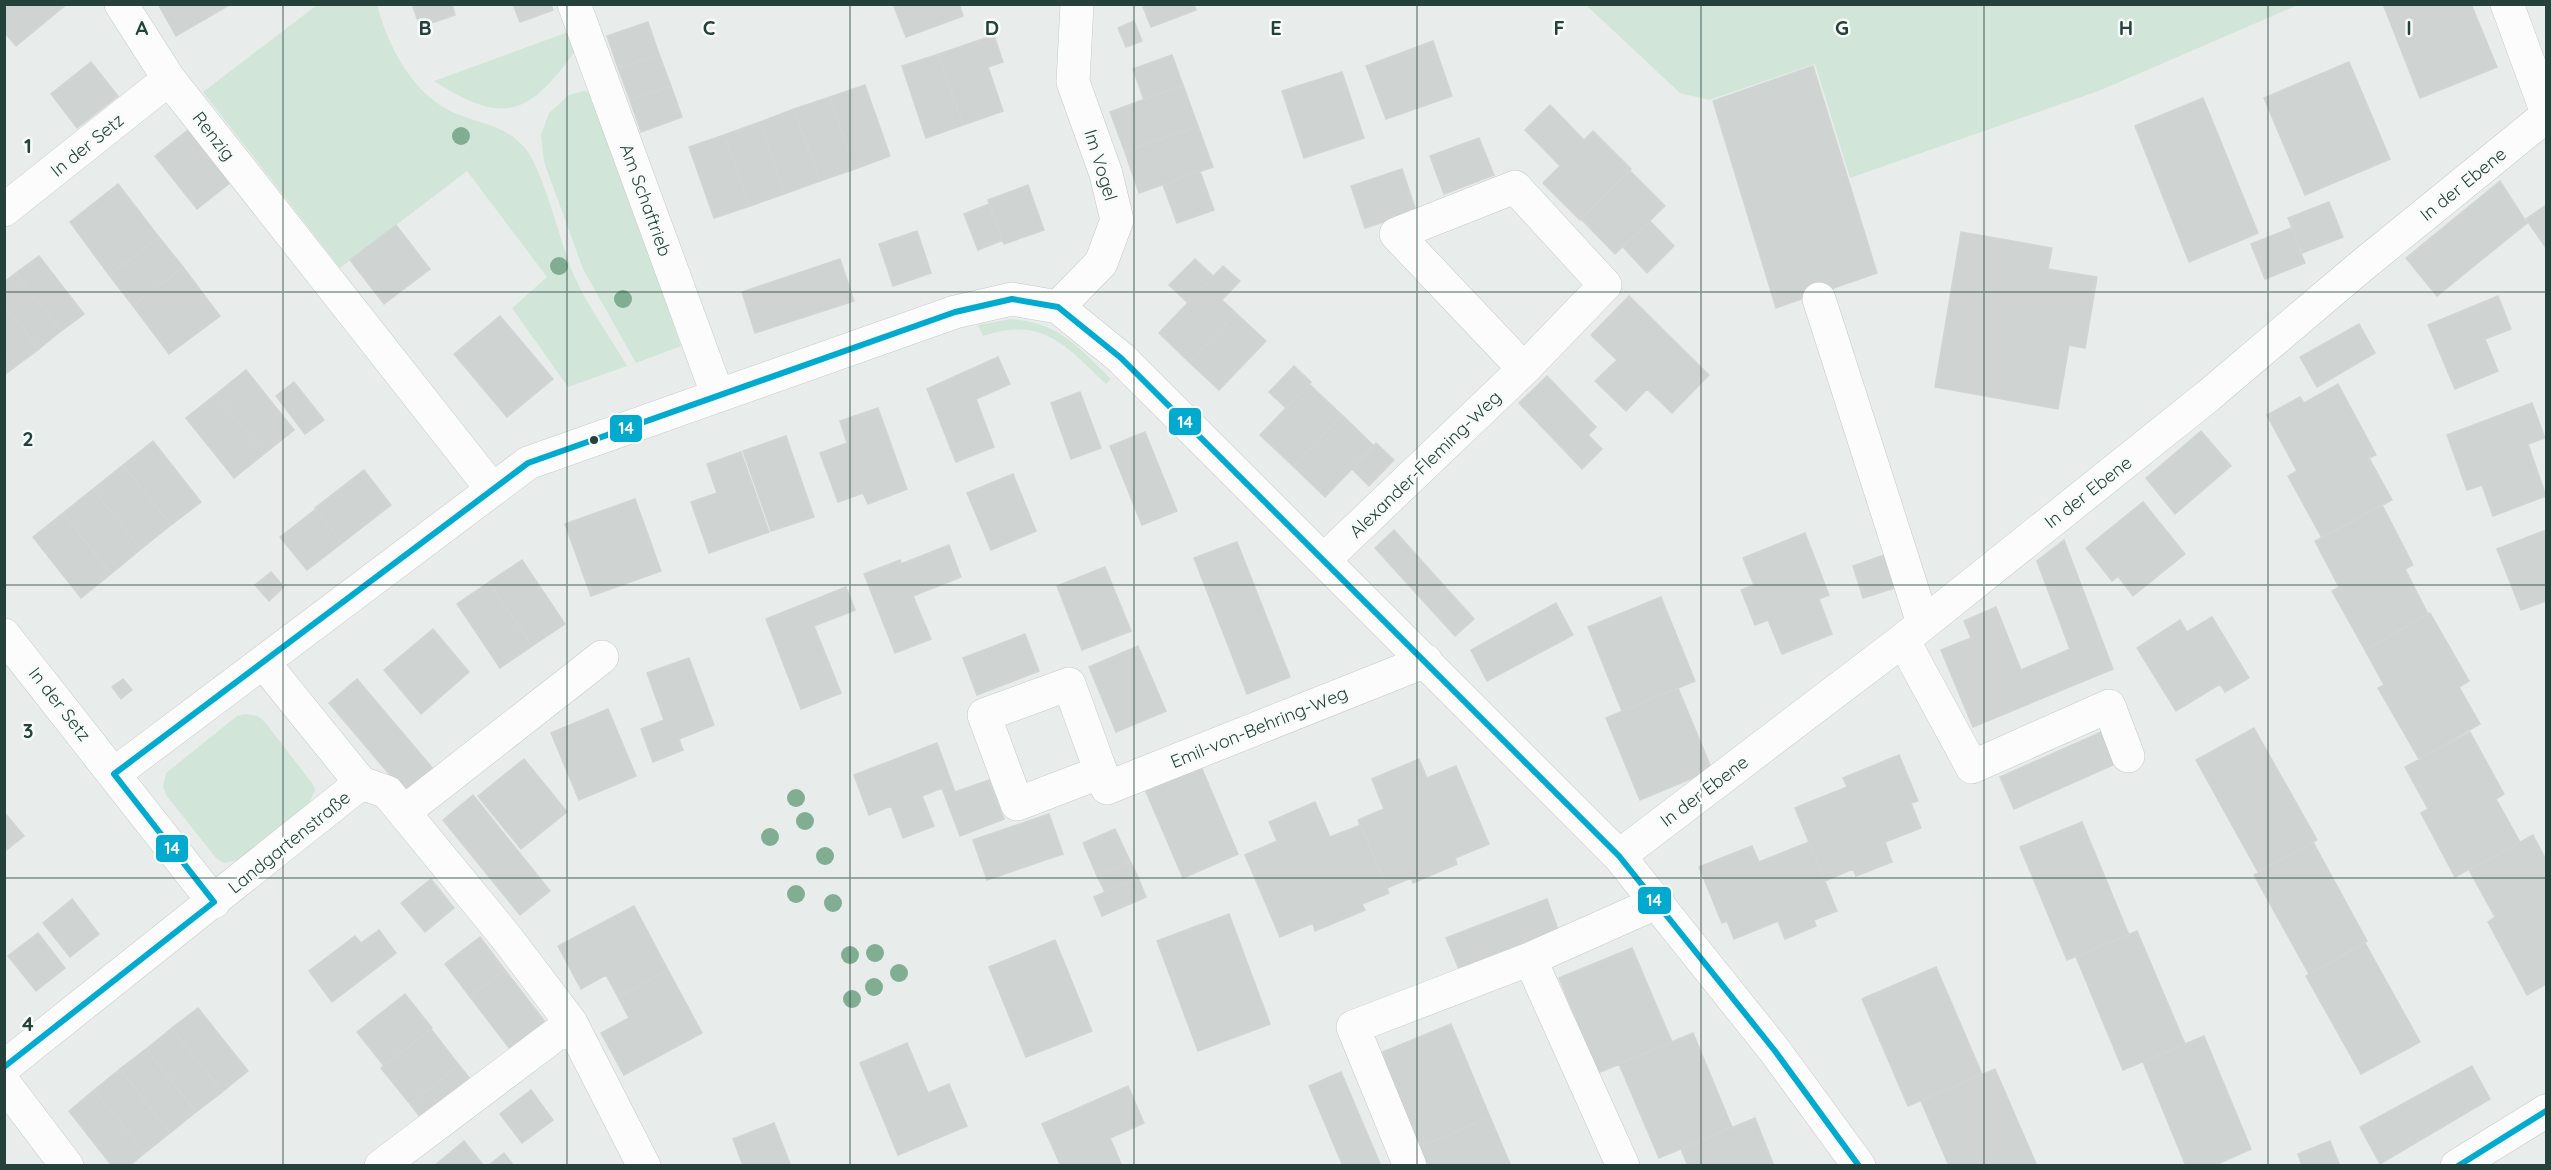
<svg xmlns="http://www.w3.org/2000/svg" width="2551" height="1170" viewBox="0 0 2551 1170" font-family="Quicksand,sans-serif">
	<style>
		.green { fill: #d1e6d8 }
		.building { fill: #cfd4d2; stroke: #d1d6d4; stroke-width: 1.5 }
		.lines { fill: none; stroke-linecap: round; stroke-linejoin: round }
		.minor-casing { stroke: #c5cac8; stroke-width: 34 }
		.minor { stroke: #fcfcfc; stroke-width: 33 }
		.bus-1-casing { stroke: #f7fbf9; stroke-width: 10 }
		.bus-1 { stroke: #00a9ce; stroke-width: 6 }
		.tree { fill: #81ae93 }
		.grid { fill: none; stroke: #24423a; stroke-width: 1.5; stroke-opacity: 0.55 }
		.bus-dot { fill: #24423a; stroke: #f7fbf9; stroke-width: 2 }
		.labels { text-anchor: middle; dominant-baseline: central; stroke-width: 5; stroke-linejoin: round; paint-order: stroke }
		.street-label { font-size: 18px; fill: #24423a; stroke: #f7fbf9 }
		.grid-label { font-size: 20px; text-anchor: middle; font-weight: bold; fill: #24423a; stroke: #f7fbf9; stroke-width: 5; stroke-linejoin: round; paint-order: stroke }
		.line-badge { stroke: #f7fbf9; stroke-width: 2 }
		.badge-label { font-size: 16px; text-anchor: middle; font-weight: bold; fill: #fff }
	</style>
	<rect width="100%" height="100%" fill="#e8edeb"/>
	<!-- green -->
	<path class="green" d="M317,5H377C389,48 413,96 457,114C484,125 503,124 525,148C542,167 561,243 572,271C586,304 609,335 627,366L568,387L512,308L547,277L467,171L340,268L203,92Z
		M1586,5H2298L2101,90L1850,178L1815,64L1709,100L1680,93Z
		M568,32L575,51C528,117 503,125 434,81Z
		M584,91L592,94L681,346L636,363L583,269L544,162L541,135L549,113L569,95Z
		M1010,319C1060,323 1077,346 1111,379L1106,384C1065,345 1043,316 983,336L978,325Z
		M245,714L257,716L264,721L312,783L315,790L308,806L242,859L224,863L216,858L166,795L163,787L166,773L237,716Z"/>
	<!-- building -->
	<path class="building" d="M4,4H67L16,46L4,32Z
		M158,4H231L176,36Z
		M412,4H452L455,15L420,27Z
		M513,4H551L553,10L520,22Z
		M893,4H959L963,16L906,37Z
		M1142,4H1194L1196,10L1151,27Z
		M2383,4H2471L2497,67L2420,98Z
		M1134,21L1142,41L1126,47L1118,28Z
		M648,22L659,54L618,68L607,36Z
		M994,35L1003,62L988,67L1003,111L963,125L939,54Z
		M1433,41L1452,96L1386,119L1366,66Z
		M659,54L671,86L630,100L618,68Z
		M939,54L963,125L926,138L902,66Z
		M1172,55L1183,85L1144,100L1133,69Z
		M91,62L118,96L77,128L51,94Z
		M2349,62L2390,159L2305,195L2264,98Z
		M1813,66L1877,273L1776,308L1713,101Z
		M1342,72L1364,138L1304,158L1282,91Z
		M865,85L890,156L855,169L830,97Z
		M1183,85L1198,126L1125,152L1110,112Z
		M671,86L682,117L641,132L630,100Z
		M830,97L855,169L820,181L794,109Z
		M2203,98L2258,233L2189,262L2135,126Z
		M1550,105L1584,140L1593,131L1631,169L1580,220L1543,183L1560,166L1525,130Z
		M794,109L820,181L784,194L760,122Z
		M760,122L784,194L750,206L724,135Z
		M1198,126L1213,167L1139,193L1125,152Z
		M188,130L230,183L197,209L155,156Z
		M724,135L750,206L714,218L689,147Z
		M1479,138L1494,175L1444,194L1430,156Z
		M1402,169L1416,211L1365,228L1351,186Z
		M1200,171L1214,210L1177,223L1163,185Z
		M1630,171L1665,206L1615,254L1581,219Z
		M2500,181L2527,223L2437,296L2406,258Z
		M118,184L159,237L109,275L70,222Z
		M1028,185L1044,230L1004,244L988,200Z
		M2329,202L2343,237L2302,253L2288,218Z
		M989,204L1003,240L978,250L964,214Z
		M2546,205V248L2526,219Z
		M1650,221L1674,246L1647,273L1623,247Z
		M396,225L430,269L384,304L350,260Z
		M2291,228L2305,263L2265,279L2251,244Z
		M917,231L931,273L893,286L879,244Z
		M1961,232L2052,248L2048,269L2097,277L2085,348L2069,345L2058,409L1935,387Z
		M159,237L183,267L133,306L109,275Z
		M39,256L84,314L61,331L16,273Z
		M840,259L854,301L755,333L742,292Z
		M1195,259L1213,276L1188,303L1169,285Z
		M1223,266L1240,281L1222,300L1236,313L1189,362L1159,333Z
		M183,267L220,316L169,354L133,306Z
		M16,273L61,331L39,349L4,305V282Z
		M1629,296L1709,375L1672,413L1647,389L1626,411L1595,381L1617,360L1591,335Z
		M2498,296L2511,329L2485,339L2498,371L2455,389L2428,325Z
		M4,305L39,349L16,366L4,351Z
		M1236,313L1266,341L1219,390L1189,362Z
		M500,316L553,379L507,417L454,354Z
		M2359,324L2375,353L2317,387L2300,357Z
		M4,351L16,366L4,375Z
		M998,357L1010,384L976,399L994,447L956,462L927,389Z
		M1294,366L1311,382L1286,408L1269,392Z
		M246,370L294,430L264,454L216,394Z
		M1547,376L1596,427L1588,435L1602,449L1582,469L1519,403Z
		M294,382L324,420L305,434L276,396Z
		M1309,384L1342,415L1293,466L1260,435Z
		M2338,384L2376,455L2369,458L2392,500L2322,538L2288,476L2297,471L2267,415L2300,397L2304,403Z
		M1080,392L1101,448L1071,459L1051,403Z
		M216,394L264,454L234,478L186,418Z
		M2532,403L2545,438L2528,444L2546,496L2493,516L2482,485L2467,490L2447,435Z
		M878,408L907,489L868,504L863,493L838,502L820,453L847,443L840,421Z
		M1342,415L1374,446L1325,497L1293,466Z
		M2201,431L2231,466L2175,514L2146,478Z
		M1145,432L1177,511L1142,525L1110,446Z
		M786,436L814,517L771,531L743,451Z
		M153,441L201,502L171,525L123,465Z
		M1376,443L1394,460L1369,486L1352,469Z
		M741,452L769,532L709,553L691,502L717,493L707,464Z
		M123,465L171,525L141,549L93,489Z
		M364,470L391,505L342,543L315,508Z
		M1013,474L1036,531L991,550L967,493Z
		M93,489L141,549L111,574L63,513Z
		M635,499L661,571L591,596L565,524Z
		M2143,502L2185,554L2133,596L2118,576L2112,581L2086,548Z
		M2382,505L2413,565L2405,569L2428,614L2365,650L2332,591L2339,587L2315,541Z
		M316,509L342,543L307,570L280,537Z
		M63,513L111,574L81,598L33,537Z
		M1394,530L1474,619L1455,636L1375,548Z
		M2546,530V601L2521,610L2497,549Z
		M1805,533L1829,595L1819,599L1832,634L1782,654L1768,620L1755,625L1741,590L1754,585L1743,558Z
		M2064,540L2113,669L1973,727L1941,650L1971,638L1964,621L1996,607L2021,670L2070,649L2037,561Z
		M1237,542L1290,677L1247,694L1194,558Z
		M949,545L961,577L913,596L931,639L895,653L864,574L900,560L901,564Z
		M1890,553L1901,586L1863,598L1853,566Z
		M522,560L565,624L532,646L489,582Z
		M1105,567L1131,631L1082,650L1057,586Z
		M271,572L284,587L269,601L255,585Z
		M489,582L532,646L500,668L457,604Z
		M846,587L855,610L814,626L841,693L801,709L766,619Z
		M1661,597L1695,681L1622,711L1588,627Z
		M1556,603L1573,635L1487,681L1471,650Z
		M2430,613L2469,681L2459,687L2480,724L2419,759L2378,688L2384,685L2365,650Z
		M2212,617L2249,678L2225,692L2220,684L2176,711L2137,648L2180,620L2187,632Z
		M433,629L469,672L421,714L384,670Z
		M1025,634L1039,671L977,695L963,658Z
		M1138,646L1166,711L1116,732L1089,667Z
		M689,658L714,725L679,739L683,750L653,762L641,729L664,720L647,673Z
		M123,679L132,690L121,699L112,687Z
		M357,679L440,777L412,801L329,703Z
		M1678,688L1712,770L1640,800L1606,718Z
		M608,709L636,776L579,800L551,733Z
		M2254,728L2317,840L2258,872L2196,760Z
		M2108,729L2122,761L2014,809L2000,777Z
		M2470,732L2504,794L2496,799L2520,842L2455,877L2421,813L2428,809L2405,767Z
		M937,743L952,784L922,796L934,826L903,838L891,806L869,815L854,775Z
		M1899,755L1918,801L1911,803L1921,828L1885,842L1892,862L1856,876L1853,869L1825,881L1795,808L1847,787L1843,778Z
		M524,759L567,812L521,849L478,796Z
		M1419,759L1427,778L1456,766L1489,844L1455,858L1457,864L1413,883L1411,878L1387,888L1358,820L1384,809L1372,779Z
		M1200,764L1238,854L1183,878L1144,787Z
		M989,780L1004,819L960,836L942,788L952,784L955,792Z
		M473,795L550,891L520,915L443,820Z
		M1315,802L1330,837L1361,825L1389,893L1362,904L1365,910L1315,931L1313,923L1280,937L1245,855L1277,841L1269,822Z
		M4,812L24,836L4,852Z
		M1049,814L1063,854L987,880L973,840Z
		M2082,822L2129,935L2067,960L2020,847Z
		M1115,829L1130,861L1097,876L1083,843Z
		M2533,835L2546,860V984L2527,995L2488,922L2495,917L2469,870Z
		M1809,842L1837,911L1814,920L1816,926L1785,939L1778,921L1734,939L1727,921L1722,923L1699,867L1752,846L1759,862Z
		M2313,842L2367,941L2309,974L2254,875Z
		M1130,861L1138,877L1105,892L1097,876Z
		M1138,877L1146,897L1102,916L1094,897Z
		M431,879L454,908L425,932L401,903Z
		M72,899L99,934L70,957L43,923Z
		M1547,899L1560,935L1461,974L1446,938Z
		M634,906L668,970L618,997L606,975L581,989L558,946Z
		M1229,914L1270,1024L1198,1051L1157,941Z
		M379,930L396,953L332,1002L309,971L355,936L361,943Z
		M2137,931L2185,1044L2123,1070L2076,957Z
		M38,933L65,968L36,991L8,956Z
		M480,937L505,970L470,997L445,964Z
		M1055,940L1092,1031L1026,1057L989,967Z
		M2365,943L2420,1042L2361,1074L2306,976Z
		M1632,948L1672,1042L1598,1073L1559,978Z
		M1936,967L1982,1074L1908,1106L1862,999Z
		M505,970L549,1027L513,1053L470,997Z
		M668,970L702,1033L624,1075L601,1033L629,1018L618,997Z
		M405,994L432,1028L384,1066L357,1032Z
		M198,1008L248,1071L222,1092L172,1028Z
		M1451,1024L1490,1117L1417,1148L1378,1054Z
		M172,1028L222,1092L196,1112L146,1049Z
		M431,1029L459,1065L410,1104L381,1068Z
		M1693,1033L1732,1127L1659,1158L1619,1064Z
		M2204,1036L2251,1149L2213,1166H2186L2143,1062Z
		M907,1043L928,1093L949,1084L967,1126L898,1155L860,1063Z
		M146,1049L196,1112L170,1133L120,1069Z
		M459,1065L474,1084L425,1123L410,1104Z
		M2472,1066L2490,1099L2380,1164L2360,1127Z
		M120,1069L170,1133L145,1153L94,1090Z
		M1995,1069L2037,1166H1949L1921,1101Z
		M1341,1072L1381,1166H1343L1309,1086Z
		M1128,1086L1144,1123L1110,1138L1122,1166H1061L1042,1124Z
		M94,1090L145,1153L129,1166H112L69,1111Z
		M531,1090L553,1120L522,1143L500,1114Z
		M1490,1117L1511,1166H1424L1417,1148Z
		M1755,1118L1774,1166H1688L1681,1149Z
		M774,1123L791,1166H743L733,1139Z
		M464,1141L484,1166H434Z
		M2330,1141L2340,1166H2302L2298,1154Z
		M504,1153L514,1166H488Z"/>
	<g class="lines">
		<!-- minor casing -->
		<g class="minor-casing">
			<path id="minor" d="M121,4L169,79L492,489
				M574,4L718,396
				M2507,4L2546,110
				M4,210L169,79
				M1819,299L1923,623
				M1058,307L1101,263L1117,220L1106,174L1073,82L1077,4
				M1325,559L1524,369L1605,285L1515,187L1396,234L1524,369
				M4,635L214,902
				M1903,640L1972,767L2109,706L2128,756
				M263,662L361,783
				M1101,772L1069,684L984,715L1017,804L1101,772L1107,788L1426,661
				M114,774L528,463L955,312L1012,299L1058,307L1121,358L1619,856L1775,1051L1859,1166
				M361,783L387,792L506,937L571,1023L644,1166
				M404,812L602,657
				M1619,856L1903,640L2208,396L2359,268L2546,116
				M1530,959L1623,1166
				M4,1067L361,783
				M4,1083L67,1166
				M381,1166L571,1023
				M1410,1166L1353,1027L1530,959L1658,902
				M2457,1166L2546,1111"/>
		</g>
		<!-- minor -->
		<use href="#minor" class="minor"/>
		<!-- bus-1 casing -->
		<g class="bus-1-casing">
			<path id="bus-1" d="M4,1067L214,902L114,774L528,463L955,312L1012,299L1058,307L1121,358L1619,856L1775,1051L1859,1166
				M2458,1166L2546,1111"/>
		</g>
		<!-- bus-1 -->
		<use href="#bus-1" class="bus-1"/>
	</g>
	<!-- trees -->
	<g class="tree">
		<circle cx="461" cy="136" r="9"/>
		<circle cx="559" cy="266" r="9"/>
		<circle cx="623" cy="299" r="9"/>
		<circle cx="796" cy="798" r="9"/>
		<circle cx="805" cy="821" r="9"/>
		<circle cx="770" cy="837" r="9"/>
		<circle cx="825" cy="856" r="9"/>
		<circle cx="796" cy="894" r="9"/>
		<circle cx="833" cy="903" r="9"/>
		<circle cx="875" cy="953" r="9"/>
		<circle cx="850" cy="955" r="9"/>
		<circle cx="899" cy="973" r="9"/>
		<circle cx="874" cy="987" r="9"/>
		<circle cx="852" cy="999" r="9"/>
	</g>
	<!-- grid -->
	<path class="grid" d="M283,4V1166M567,4V1166M850,4V1166M1134,4V1166M1417,4V1166M1701,4V1166M1984,4V1166M2268,4V1166M4,292H2546M4,585H2546M4,878H2546"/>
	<!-- markers -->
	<circle class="bus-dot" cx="594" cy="440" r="5"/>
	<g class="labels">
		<!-- street labels -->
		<g class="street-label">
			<text transform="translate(214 136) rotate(52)">Renzig</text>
			<text transform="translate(87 145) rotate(-39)">In der Setz</text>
			<text transform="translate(1101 165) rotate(73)">Im Vogel</text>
			<text transform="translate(2463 184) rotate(-39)">In der Ebene</text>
			<text transform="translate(646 200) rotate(70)">Am Schaftrieb</text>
			<text transform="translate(1425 464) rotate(-44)">Alexander-Fleming-Weg</text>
			<text transform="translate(2088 492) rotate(-38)">In der Ebene</text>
			<text transform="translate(60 704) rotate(52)">In der Setz</text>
			<text transform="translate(1259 727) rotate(-22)">Emil-von-Behring-Weg</text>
			<text transform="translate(1704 791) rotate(-37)">In der Ebene</text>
			<text transform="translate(289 842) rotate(-39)">Landgartenstraße</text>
		</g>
	</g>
	<g class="grid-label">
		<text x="142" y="35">A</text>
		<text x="425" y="35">B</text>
		<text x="709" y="35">C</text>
		<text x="992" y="35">D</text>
		<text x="1276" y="35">E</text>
		<text x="1559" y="35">F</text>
		<text x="1842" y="35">G</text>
		<text x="2126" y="35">H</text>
		<text x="2409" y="35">I</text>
		<text x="28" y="153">1</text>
		<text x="28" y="446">2</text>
		<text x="28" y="738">3</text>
		<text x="28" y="1031">4</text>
	</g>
	<g class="line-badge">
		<rect x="1168" y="407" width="34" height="29" rx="6" fill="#00a9ce"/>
		<rect x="609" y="414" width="34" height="29" rx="6" fill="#00a9ce"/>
		<rect x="155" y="834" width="34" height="29" rx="6" fill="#00a9ce"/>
		<rect x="1637" y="886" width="35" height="29" rx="6" fill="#00a9ce"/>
	</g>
	<g class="badge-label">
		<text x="1185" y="428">14</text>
		<text x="626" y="434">14</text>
		<text x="172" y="854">14</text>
		<text x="1654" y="906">14</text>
	</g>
	<!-- border -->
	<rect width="2551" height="1170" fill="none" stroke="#24423a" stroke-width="12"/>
</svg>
